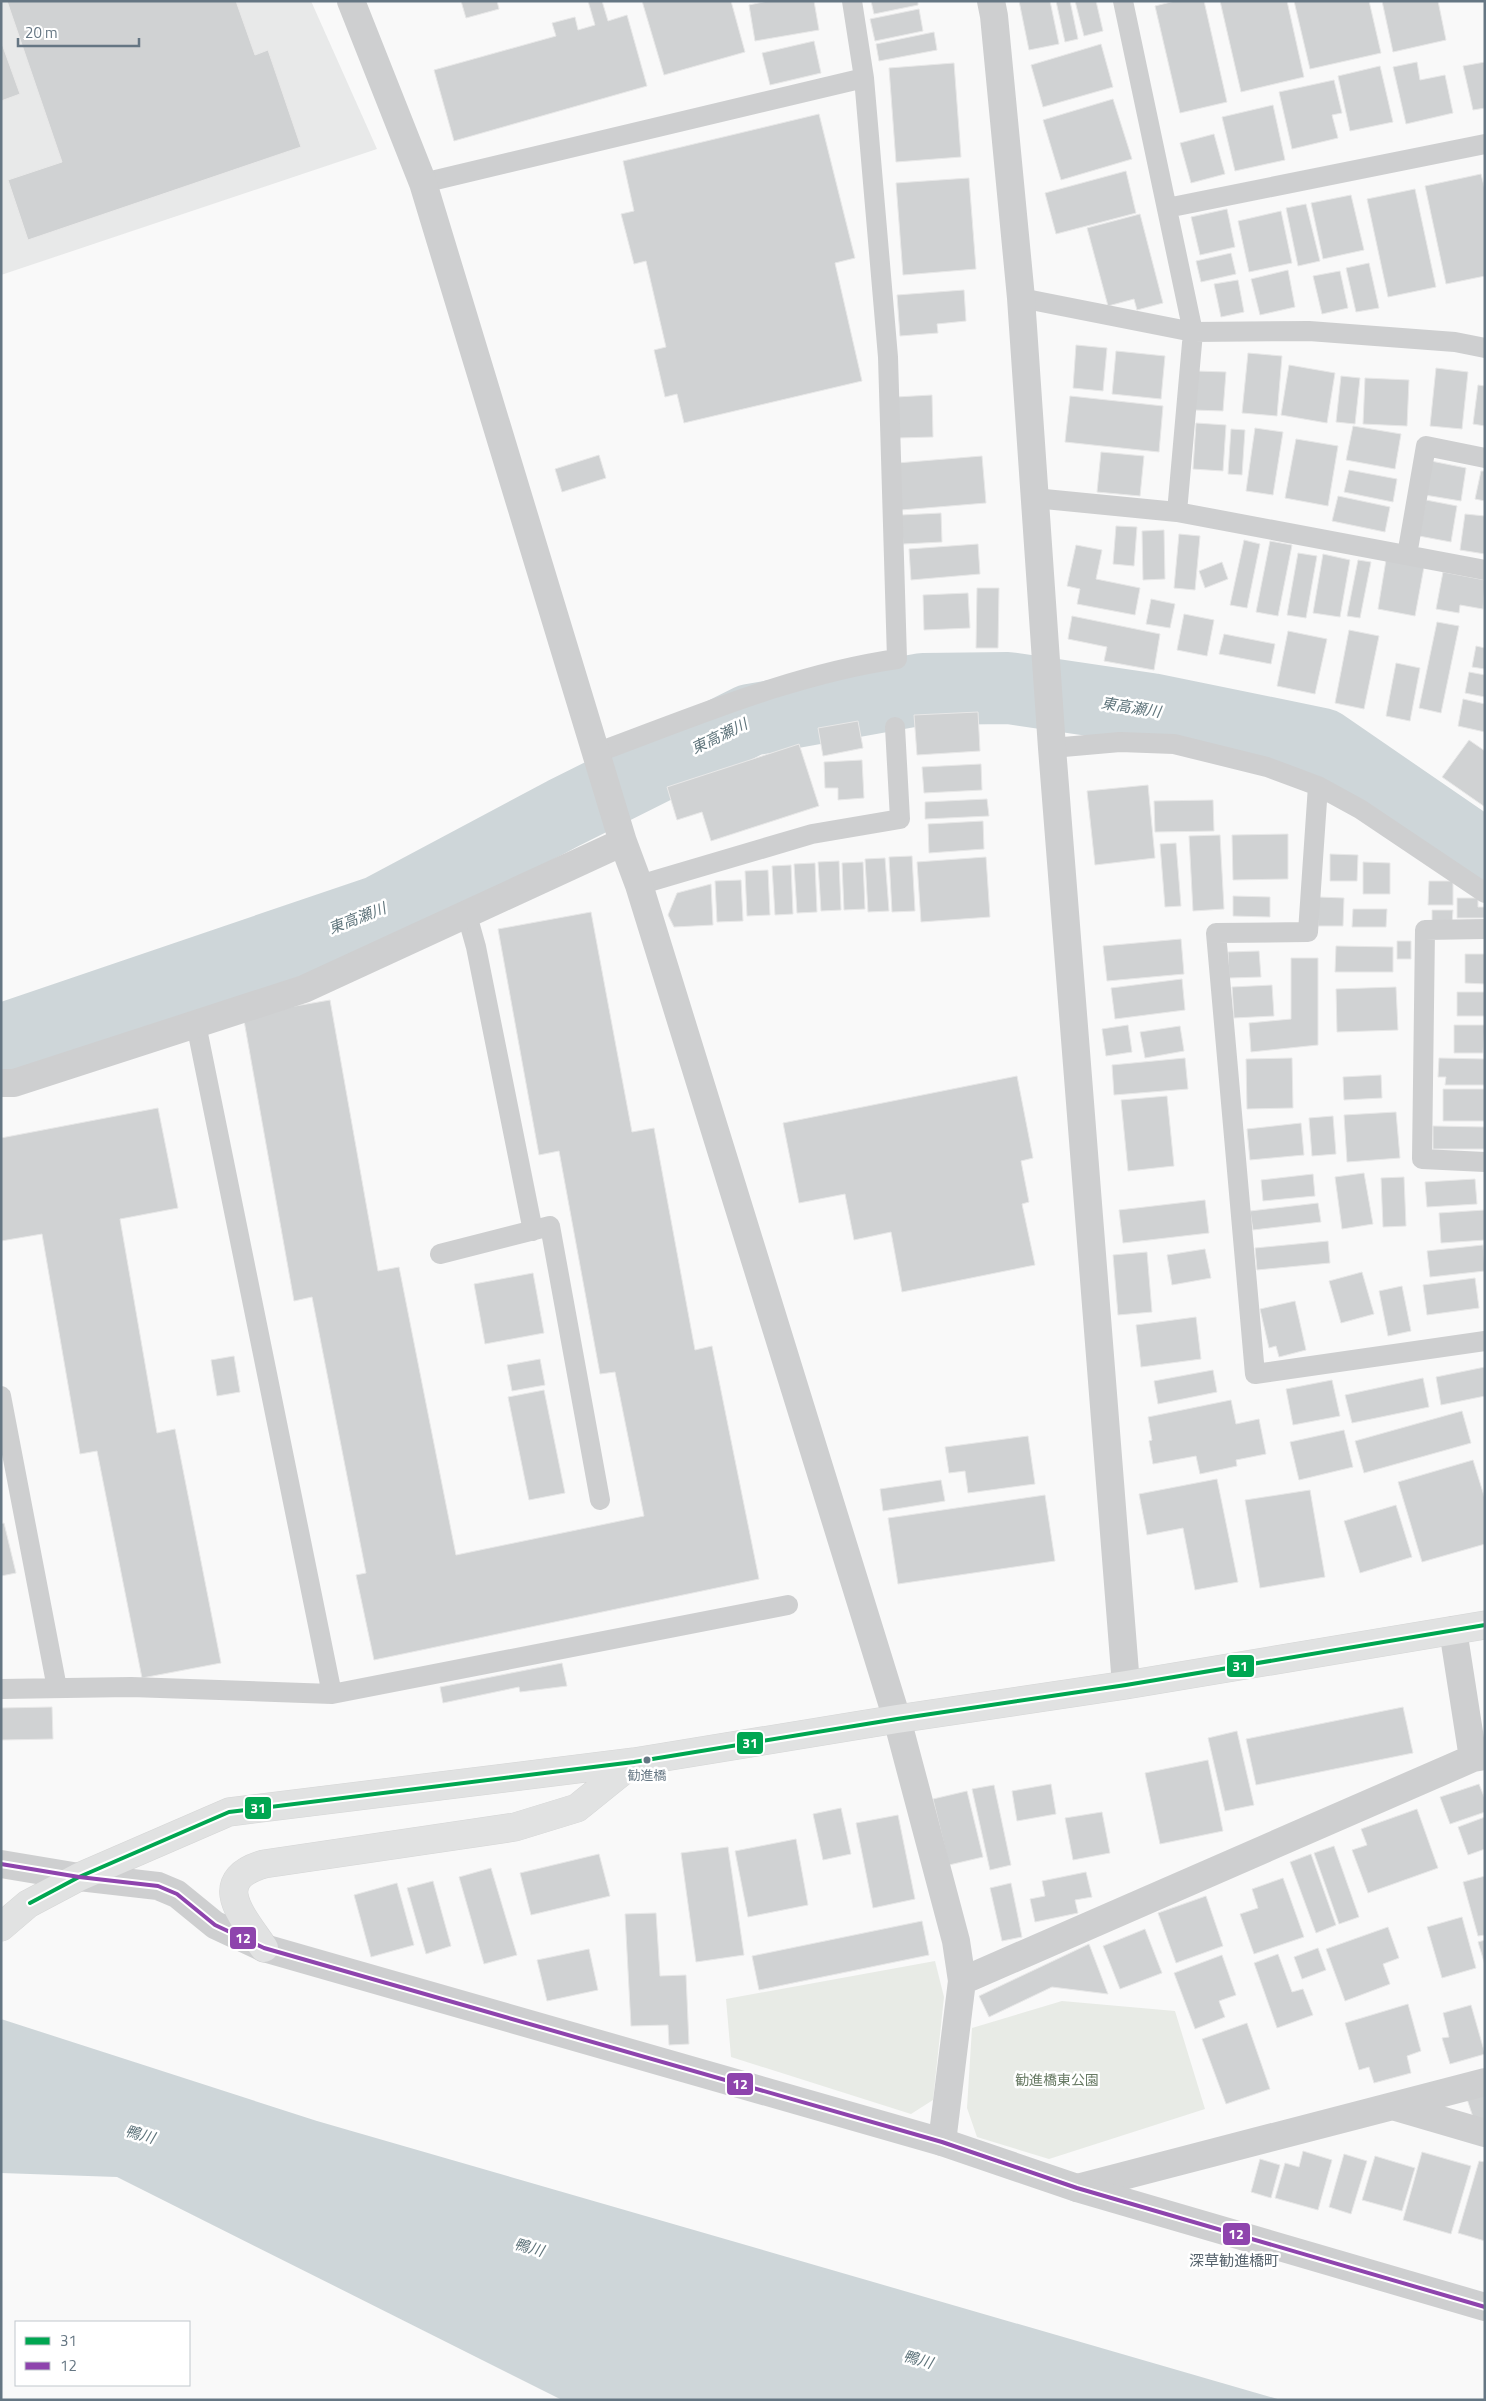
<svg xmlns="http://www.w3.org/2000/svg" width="1486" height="2401" viewBox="0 0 1486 2401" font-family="'Titillium Web','Noto Sans JP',sans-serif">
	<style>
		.built { fill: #e8e9e9 }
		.green { fill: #e8ebe6 }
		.water { fill: #ced6d9 }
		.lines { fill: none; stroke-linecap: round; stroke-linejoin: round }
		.river { stroke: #ced6d9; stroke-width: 72 }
		.building { fill: #d0d2d3; stroke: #e8e8e8 }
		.trunk-casing { stroke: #d5d6d6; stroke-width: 29 }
		.service { stroke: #cecfd0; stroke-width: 20 }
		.minor { stroke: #cecfd0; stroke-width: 28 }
		.tertiary { stroke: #cecfd0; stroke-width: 28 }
		.trunk { stroke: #e1e2e2; stroke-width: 28 }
		.bus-1-casing { stroke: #fff; stroke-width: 8 }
		.bus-2-casing { stroke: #fff; stroke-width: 8 }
		.bus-1 { stroke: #00a651; stroke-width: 4 }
		.bus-2 { stroke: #8e44ad; stroke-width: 4 }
		.bus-dot { fill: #657683; stroke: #fff; stroke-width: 2 }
		.labels { text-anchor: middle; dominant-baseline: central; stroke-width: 5; stroke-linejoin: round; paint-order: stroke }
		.bus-label { font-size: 13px; fill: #657683; stroke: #fff }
		.park-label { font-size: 14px; fill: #687a64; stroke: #fff }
		.water-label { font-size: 15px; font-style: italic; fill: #60757c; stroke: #fff }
		.neighbourhood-label { font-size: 15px; fill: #57646e; stroke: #fff }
		.line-badge { stroke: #fff; stroke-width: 2 }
		.badge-label { font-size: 14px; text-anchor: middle; font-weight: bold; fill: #fff }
	</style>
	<rect width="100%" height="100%" fill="#f9f9f9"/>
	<!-- built -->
	<path class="built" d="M1,1H311L377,149L1,275Z"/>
	<!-- green -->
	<path class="green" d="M935,1961L944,1997L933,2100L911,2114L731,2057L726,1999Z
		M1062,2001L1175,2011L1205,2109L1049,2159L977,2137L967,2108L972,2028Z"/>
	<!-- water -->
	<path class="water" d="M1,2019L317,2121L1281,2400H562L117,2177L1,2173Z"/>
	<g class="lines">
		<!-- river -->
		<path class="river" d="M1,1040L380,911L564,813L750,720L923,689L1008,688L1151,709L1322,744L1485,856"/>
	</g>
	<!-- building -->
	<path class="building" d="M7,1H236L255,55L268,50L301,147L28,240L8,180L62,162Z
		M461,1H497L499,9L466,18Z
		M588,1H602L608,21L627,15L647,86L454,141L434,70L556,36L552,23L575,17L578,30L595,25Z
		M642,1H731L745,52L664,75Z
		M768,1H814L819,30L755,41L749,5Z
		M871,1H918V5L874,14Z
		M1019,1H1050L1059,44L1029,50Z
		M1056,1H1070L1078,39L1065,42Z
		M1075,1H1096L1103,31L1084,36Z
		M1175,1H1204L1227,102L1180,113L1155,6Z
		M1220,1H1287L1304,77L1241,92Z
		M1294,1H1369L1381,53L1310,69Z
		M1382,1H1438L1446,40L1393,52Z
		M919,9L923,31L875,41L870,19Z
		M934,32L937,50L879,61L876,44Z
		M1,41L20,94L1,101Z
		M814,41L821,73L770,85L762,53Z
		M1101,44L1113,87L1043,107L1031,65Z
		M1417,62L1420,80L1445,75L1453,113L1406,124L1393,67Z
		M1485,62V108L1473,110L1463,66Z
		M954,63L961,157L896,162L889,68Z
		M1380,66L1393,122L1350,131L1338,76Z
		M1334,80L1342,113L1332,115L1338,138L1292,149L1279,92Z
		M1113,99L1132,159L1061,180L1043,120Z
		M1273,105L1285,160L1235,171L1222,117Z
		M819,114L855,258L835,263L862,381L684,423L677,394L665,397L654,350L666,347L646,261L634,264L621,214L634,211L623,161Z
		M1214,134L1225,174L1191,183L1180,143Z
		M1126,171L1136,213L1056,234L1045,193Z
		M1481,174L1485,190V276L1446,284L1425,186Z
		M969,178L976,269L903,275L896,183Z
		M1415,189L1436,287L1388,297L1367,199Z
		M1351,195L1364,250L1323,259L1311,203Z
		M1306,204L1320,261L1298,266L1286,208Z
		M1227,209L1235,247L1200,255L1191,217Z
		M1281,211L1292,263L1249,272L1238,221Z
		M1140,214L1163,303L1137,310L1134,299L1108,306L1087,228Z
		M1231,253L1236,274L1201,282L1196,261Z
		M1369,263L1379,308L1356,312L1346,268Z
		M1288,270L1295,307L1260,315L1251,279Z
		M1340,271L1348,308L1322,314L1313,276Z
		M1238,280L1244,312L1221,317L1214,284Z
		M964,290L966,321L937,324L938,333L900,336L897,295Z
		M1076,345L1107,348L1103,391L1073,388Z
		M1116,351L1165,356L1161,399L1112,394Z
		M1248,353L1282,356L1277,416L1242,413Z
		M1289,365L1335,373L1327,423L1281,415Z
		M1436,368L1468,372L1462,429L1430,426Z
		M1196,371L1226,372L1223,411L1194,410Z
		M1341,376L1360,378L1355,424L1336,422Z
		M1365,378L1409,380L1407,426L1363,424Z
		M1478,385L1485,386V426L1473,424Z
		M932,395L933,437L897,438L896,397Z
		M1070,396L1163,406L1159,452L1065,442Z
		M1196,423L1226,425L1223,471L1193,469Z
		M1353,426L1401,434L1395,469L1346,460Z
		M1255,428L1283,432L1273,495L1246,491Z
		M1231,429L1245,430L1242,475L1228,474Z
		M1296,439L1338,446L1328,506L1285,498Z
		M1101,452L1144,456L1140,496L1097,492Z
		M599,455L606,478L562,492L555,469Z
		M982,456L986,503L901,510L897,463Z
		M1431,461L1466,468L1461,501L1425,495Z
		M1349,470L1397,479L1393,502L1344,492Z
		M1481,471H1485V501L1475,499Z
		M1338,496L1390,507L1385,532L1332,521Z
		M1426,500L1457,506L1451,542L1419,536Z
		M941,513L942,542L903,544L901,515Z
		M1465,514L1485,516V554L1460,550Z
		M1116,526L1137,527L1134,566L1113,564Z
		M1164,530L1165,579L1143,580L1142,531Z
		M1179,534L1200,536L1195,590L1174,588Z
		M1244,540L1260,544L1247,608L1230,605Z
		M1270,541L1292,545L1278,616L1256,612Z
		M978,544L980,574L911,580L909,549Z
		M1076,545L1102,550L1096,579L1140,588L1135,615L1077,604L1080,589L1067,586Z
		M1298,553L1317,556L1306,618L1287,615Z
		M1323,554L1350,560L1340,617L1313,613Z
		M1358,560L1371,562L1360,618L1347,616Z
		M1386,560L1424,567L1415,616L1378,609Z
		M1222,562L1228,579L1205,588L1199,571Z
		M1443,572L1485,580L1483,609L1460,605L1459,613L1436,609Z
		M977,588H999L998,648H976Z
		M968,593L970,628L924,630L923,595Z
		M1151,599L1175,604L1170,628L1146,624Z
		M1184,614L1214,620L1207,656L1177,650Z
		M1072,616L1160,634L1154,670L1104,661L1107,647L1068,639Z
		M1437,622L1459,626L1441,713L1419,708Z
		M1349,630L1379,636L1364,709L1335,703Z
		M1288,631L1327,639L1315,694L1277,686Z
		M1224,634L1275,644L1271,664L1219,654Z
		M1476,646L1485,648V669L1472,667Z
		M1396,663L1420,668L1410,721L1386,716Z
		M1469,672L1485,675V697L1465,693Z
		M1463,699L1485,704V732L1458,726Z
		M978,712L980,751L917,755L914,715Z
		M858,721L863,748L823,756L818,728Z
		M1469,740L1485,751V807L1442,777Z
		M799,744L819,806L711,841L702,812L677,820L667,787Z
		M862,760L864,798L838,800V788H825L824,762Z
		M981,764L982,790L924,793L922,767Z
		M1148,785L1155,858L1095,865L1087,791Z
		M987,799L989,816L925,819V802Z
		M1213,800L1214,831L1155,832L1154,801Z
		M983,821L984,849L929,853L928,824Z
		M1288,834V879L1233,880L1232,835Z
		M1220,835L1224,909L1193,911L1189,836Z
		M1176,843L1181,906L1165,907L1160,844Z
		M1330,854L1358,855L1357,881H1330Z
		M912,856L915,911L892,912L889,857Z
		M986,857L990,917L921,922L917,862Z
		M885,858L889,911L868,912L865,859Z
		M839,861L841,910L821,911L818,862Z
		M863,862L865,909L844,910L842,863Z
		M1363,862L1390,863V894H1363Z
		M815,863L817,912L797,913L794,864Z
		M791,865L793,914L775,915L772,866Z
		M768,870L770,915L747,916L745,871Z
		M741,880L743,921L717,922L715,881Z
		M1429,881H1453V905H1428Z
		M711,884L713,925L674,927L668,915L677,893Z
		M1233,896L1270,897V917L1233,916Z
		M1318,897L1344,898L1343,926H1318Z
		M1457,898H1478V907H1485V918H1457Z
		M1353,909H1387L1386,927H1352Z
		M1432,910H1453L1452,924L1432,923Z
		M591,912L632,1132L654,1128L695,1350L712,1346L759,1579L374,1660L356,1575L366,1573L312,1297L294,1301L243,1015L330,1000L378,1271L399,1267L456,1555L644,1516L615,1372L600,1374L559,1151L539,1155L498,929Z
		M1181,939L1184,974L1107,981L1103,946Z
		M1397,941H1411V959H1397Z
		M1336,946L1393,947V972H1335Z
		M1259,951L1261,977L1229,978L1228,952Z
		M1465,954H1485V984L1465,983Z
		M1291,958H1318V1045L1251,1052L1249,1023L1291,1019Z
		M1182,979L1185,1010L1115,1019L1111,988Z
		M1272,985L1274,1016L1234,1018L1232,987Z
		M1396,987L1398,1030L1337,1032L1336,989Z
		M1457,992H1485V1016H1457Z
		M1128,1025L1132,1052L1106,1056L1102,1029Z
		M1454,1025H1485L1483,1053H1454Z
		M1180,1026L1184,1051L1145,1058L1140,1032Z
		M1185,1058L1188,1089L1114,1095L1112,1065Z
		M1292,1058L1293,1108L1247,1109L1246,1059Z
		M1439,1058L1485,1059V1085H1445L1446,1077H1438Z
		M1381,1075L1382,1098L1344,1100L1343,1077Z
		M1017,1076L1033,1158L1021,1161L1029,1202L1022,1204L1035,1265L902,1292L891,1232L854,1240L845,1194L799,1203L783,1123Z
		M1443,1089H1485V1121H1443Z
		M1167,1096L1174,1166L1128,1171L1121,1100Z
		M158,1108L178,1208L120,1219L157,1433L175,1429L221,1663L142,1678L97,1451L80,1454L42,1234L1,1241V1138Z
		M1396,1112L1400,1158L1347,1162L1344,1115Z
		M1333,1116L1336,1154L1312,1156L1309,1118Z
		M1301,1123L1304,1155L1250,1160L1247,1129Z
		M1433,1126L1485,1127V1149H1433Z
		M1364,1173L1373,1224L1342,1229L1335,1177Z
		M1313,1174L1315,1196L1263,1201L1261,1180Z
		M1404,1177L1406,1226L1383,1227L1381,1178Z
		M1475,1179L1477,1204L1427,1207L1425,1182Z
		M1205,1200L1209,1233L1123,1243L1119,1210Z
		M1318,1203L1321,1222L1253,1230L1250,1211Z
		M1485,1210V1240L1441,1243L1439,1213Z
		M1328,1241L1330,1263L1257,1270L1255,1248Z
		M1483,1245L1485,1271L1430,1277L1427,1251Z
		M1205,1249L1211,1278L1172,1285L1167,1255Z
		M1147,1252L1152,1312L1118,1315L1113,1255Z
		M1362,1272L1374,1314L1341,1323L1329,1281Z
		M533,1273L544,1333L485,1344L474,1284Z
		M1475,1278L1479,1308L1427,1315L1423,1285Z
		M1402,1286L1411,1331L1388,1336L1379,1291Z
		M1295,1301L1306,1350L1279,1357L1276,1346L1269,1348L1260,1309Z
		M1196,1317L1201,1359L1141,1367L1136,1325Z
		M234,1356L240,1392L217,1396L211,1360Z
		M540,1359L545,1385L512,1391L507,1365Z
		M1485,1367V1396L1441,1405L1436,1377Z
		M1213,1370L1217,1392L1158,1404L1154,1381Z
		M1423,1378L1429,1407L1352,1423L1345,1395Z
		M1332,1380L1340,1416L1293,1425L1286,1389Z
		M544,1390L565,1493L529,1500L508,1397Z
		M1231,1400L1236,1424L1259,1419L1266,1454L1236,1460L1237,1466L1200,1474L1196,1456L1153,1464L1149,1441L1152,1440L1148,1417Z
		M1462,1411L1471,1443L1364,1473L1355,1441Z
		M1344,1430L1353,1467L1299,1480L1290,1442Z
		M1028,1436L1035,1484L968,1493L965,1471L949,1473L945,1447Z
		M1473,1460L1485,1499V1544L1422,1562L1398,1482Z
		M1217,1479L1238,1582L1195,1590L1183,1528L1147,1535L1139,1494Z
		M941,1480L945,1501L883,1511L880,1489Z
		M1310,1490L1325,1577L1260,1588L1245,1500Z
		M1045,1495L1055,1561L898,1584L888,1518Z
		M1396,1505L1412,1557L1360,1573L1344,1521Z
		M4,1523L16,1573L1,1576V1524Z
		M562,1663L567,1686L520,1692L519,1687L443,1703L440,1687Z
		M52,1707L53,1739L1,1740V1708Z
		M1403,1707L1413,1753L1256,1785L1246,1739Z
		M1237,1731L1254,1805L1225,1811L1208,1738Z
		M1208,1760L1223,1831L1160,1844L1145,1773Z
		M1051,1784L1056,1814L1017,1821L1012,1791Z
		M1479,1784L1485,1799V1812L1450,1824L1440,1797Z
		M994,1785L1011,1865L990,1870L972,1789Z
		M967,1791L983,1857L949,1865L933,1799Z
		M841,1808L851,1854L823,1860L813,1814Z
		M1417,1809L1438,1868L1368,1893L1352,1850L1367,1845L1361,1829Z
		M1102,1812L1110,1853L1073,1860L1065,1818Z
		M898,1815L915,1899L873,1908L856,1823Z
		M1485,1817V1849L1468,1855L1458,1827Z
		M796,1839L808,1905L748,1917L735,1851Z
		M1334,1846L1359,1917L1339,1924L1314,1853Z
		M728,1847L744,1955L696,1962L681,1853Z
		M599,1854L610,1896L531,1915L520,1873Z
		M1311,1854L1336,1925L1316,1933L1290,1862Z
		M491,1868L517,1955L484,1964L459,1877Z
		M1086,1872L1092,1897L1075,1900L1078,1913L1035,1922L1030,1899L1045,1896L1042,1881Z
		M1485,1876V1935L1478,1936L1463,1882Z
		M1283,1878L1304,1937L1254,1954L1240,1914L1258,1908L1252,1889Z
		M433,1881L451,1946L426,1954L407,1888Z
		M397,1883L414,1945L371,1957L354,1895Z
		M1011,1883L1022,1937L1002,1941L990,1888Z
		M1206,1896L1223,1946L1176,1963L1158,1913Z
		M656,1913L660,1976L686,1975L689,2044L669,2045L668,2025L631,2026L625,1914Z
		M1462,1917L1476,1968L1442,1978L1427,1927Z
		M922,1921L929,1955L759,1990L752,1956Z
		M1388,1927L1399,1958L1383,1964L1390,1984L1345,2001L1326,1949Z
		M1145,1929L1162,1973L1120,1989L1103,1946Z
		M1485,1940V1965L1478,1942Z
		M1089,1944L1108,1994L1052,1987L989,2017L979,1996Z
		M1318,1948L1326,1970L1302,1979L1294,1957Z
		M589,1949L598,1990L547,2001L537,1960Z
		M1278,1954L1292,1992L1303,1989L1313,2015L1277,2028L1254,1963Z
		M1222,1955L1236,1995L1219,2001L1225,2017L1195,2029L1174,1973Z
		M1408,2004L1421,2051L1407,2056L1411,2073L1374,2083L1369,2067L1359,2070L1345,2023Z
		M1471,2005L1485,2054L1450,2064L1442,2038L1449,2037L1443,2013Z
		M1247,2023L1270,2089L1226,2104L1202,2039Z
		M1485,2094V2123L1476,2126L1467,2099Z
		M1303,2151L1332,2160L1318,2210L1275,2198L1285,2163L1299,2167Z
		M1422,2152L1471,2166L1451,2234L1403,2220Z
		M1344,2154L1367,2161L1351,2214L1329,2207Z
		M1375,2156L1415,2168L1402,2211L1362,2200Z
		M1260,2159L1280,2165L1271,2198L1251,2192Z
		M1479,2161L1485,2162V2241L1458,2233Z"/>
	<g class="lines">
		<!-- trunk casing -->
		<g class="trunk-casing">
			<path id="trunk" d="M1,1927L28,1904L79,1877L229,1812L634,1762L897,1719L1126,1685L1485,1625
				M264,1948C243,1917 208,1880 264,1864L515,1827L577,1808L634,1762"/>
		</g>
		<!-- service -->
		<path class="service" d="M1123,1L1193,332L1177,512
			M423,183L864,78
			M1167,208L1485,144
			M1021,298L1193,332L1309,331L1455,342L1485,348
			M1034,498L1177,512L1485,570
			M1407,555L1426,446L1485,458
			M1052,748L1120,742L1174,744L1267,767L1318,786L1360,809L1485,893
			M596,753C694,717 793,674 897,659L888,357L864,78L852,1
			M1318,786L1308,932L1216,933L1255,1374L1485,1341
			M639,885L812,834L900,819L895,727
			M467,915L476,947L533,1231
			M1485,929L1425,930L1422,1159L1485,1162
			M440,1254L550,1226L600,1500
			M1,1396L57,1688
			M1,1689L131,1687L332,1694L196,1024
			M332,1694L788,1605"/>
		<!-- minor -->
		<path class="minor" d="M351,1L423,183L623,842L639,885L897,1719L956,1941L962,1981L942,2142
			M1,1083H14L304,989L623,842
			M1453,1630L1473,1758
			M1,1864L79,1877
			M962,1981L1473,1758L1485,1756
			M1396,2107L1485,2133
			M1077,2188L1485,2082"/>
		<!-- tertiary -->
		<path class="tertiary" d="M991,1L994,16L1021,298L1052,748L1126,1685
			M79,1877L158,1886L177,1894L215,1925L264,1948L942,2142L1077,2188L1485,2307"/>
		<!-- trunk -->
		<use href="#trunk" class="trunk"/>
		<!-- bus-1 casing -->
		<g class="bus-1-casing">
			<path id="bus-1" d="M30,1903L79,1877L229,1812L634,1762L897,1719L1126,1685L1485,1625"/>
		</g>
		<!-- bus-2 casing -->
		<g class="bus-2-casing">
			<path id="bus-2" d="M1,1864L79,1877L158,1886L177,1894L215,1925L264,1948L942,2142L1077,2188L1485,2307"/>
		</g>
		<!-- bus-1 -->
		<use href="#bus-1" class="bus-1"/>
		<!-- bus-2 -->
		<use href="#bus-2" class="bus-2"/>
	</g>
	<!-- markers -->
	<circle class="bus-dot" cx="647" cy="1760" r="4.5"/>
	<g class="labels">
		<!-- bus labels -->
		<g class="bus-label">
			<text x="647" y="1775">勧進橋</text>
		</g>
		<!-- park labels -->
		<g class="park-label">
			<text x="1057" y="2079">勧進橋東公園</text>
		</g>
		<!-- water labels -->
		<g class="water-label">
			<text transform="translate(1131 707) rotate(9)">東高瀬川</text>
			<text transform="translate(719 736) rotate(-26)">東高瀬川</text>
			<text transform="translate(357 918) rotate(-21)">東高瀬川</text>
			<text transform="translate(140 2134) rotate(16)">鴨川</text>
			<text transform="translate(529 2247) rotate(16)">鴨川</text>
			<text transform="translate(918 2359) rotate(16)">鴨川</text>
		</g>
		<!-- neighbourhood labels -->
		<g class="neighbourhood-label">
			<text x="1234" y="2260">深草勧進橋町</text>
		</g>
	</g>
	<g class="line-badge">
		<rect x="1226" y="1654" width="29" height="24" rx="5" fill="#00a651"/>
		<rect x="736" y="1731" width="28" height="24" rx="5" fill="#00a651"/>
		<rect x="244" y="1796" width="28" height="24" rx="5" fill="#00a651"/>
		<rect x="229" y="1926" width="28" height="24" rx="5" fill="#8e44ad"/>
		<rect x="726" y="2072" width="28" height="24" rx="5" fill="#8e44ad"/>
		<rect x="1222" y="2222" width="29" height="24" rx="5" fill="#8e44ad"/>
	</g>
	<g class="badge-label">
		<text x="1240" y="1671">31</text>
		<text x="750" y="1748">31</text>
		<text x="258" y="1813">31</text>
		<text x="243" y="1943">12</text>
		<text x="740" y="2089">12</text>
		<text x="1236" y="2239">12</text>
	</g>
	<!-- border -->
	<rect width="1486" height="2401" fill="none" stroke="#657683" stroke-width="5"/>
	<!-- legend -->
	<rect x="15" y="2321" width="175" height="65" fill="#ffffff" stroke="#c1c8cd"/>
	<rect x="25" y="2337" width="25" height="8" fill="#00a651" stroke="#c1c8cd"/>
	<text x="60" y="2346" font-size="15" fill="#657683">31</text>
	<rect x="25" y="2362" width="25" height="8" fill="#8e44ad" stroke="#c1c8cd"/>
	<text x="60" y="2371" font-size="15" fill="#657683">12</text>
	<!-- scale -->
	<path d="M18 38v8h121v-8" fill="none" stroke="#657683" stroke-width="2.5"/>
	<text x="25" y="38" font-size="15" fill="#657683" stroke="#ffffff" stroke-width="4" paint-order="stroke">20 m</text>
</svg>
